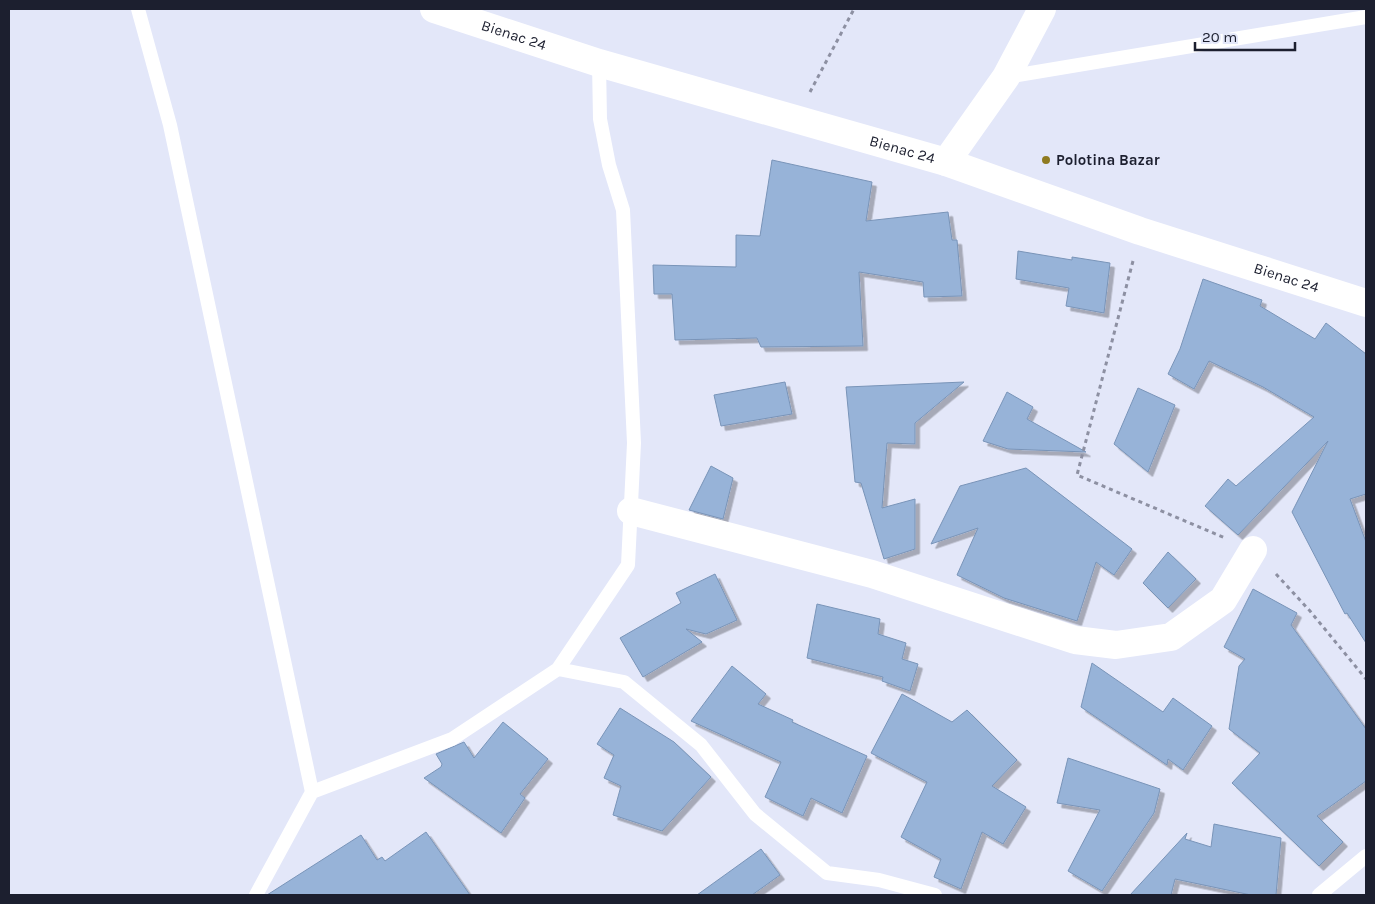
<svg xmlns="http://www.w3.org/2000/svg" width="1375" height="904" viewBox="0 0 1375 904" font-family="Karla,sans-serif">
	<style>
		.building { fill: #97b3d8; stroke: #7994b8; filter: url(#shadow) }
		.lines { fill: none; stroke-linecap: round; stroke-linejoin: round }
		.path { stroke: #8d90a2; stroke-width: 3; stroke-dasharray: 4 4; stroke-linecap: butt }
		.lane { stroke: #fff; stroke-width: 14 }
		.street { stroke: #fff; stroke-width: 28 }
		.poi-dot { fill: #8f7b21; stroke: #e3e7f9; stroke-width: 2 }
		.labels { text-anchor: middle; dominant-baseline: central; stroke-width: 4; stroke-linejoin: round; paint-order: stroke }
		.street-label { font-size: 15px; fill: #1c1f2f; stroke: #e3e7f9 }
		.poi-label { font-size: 15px; font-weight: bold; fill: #1c1f2f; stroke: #e3e7f9; text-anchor: start }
	</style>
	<defs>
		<filter id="shadow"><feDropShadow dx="4.5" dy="4.5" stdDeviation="0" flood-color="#0004"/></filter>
	</defs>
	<rect width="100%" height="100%" fill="#e3e7f9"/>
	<!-- building -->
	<path class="building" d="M772,160L872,182L866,221L948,212L952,240H957L962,296L924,297L923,282L859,272L863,346L761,347L757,338L675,340L672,294H654L653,265L736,267V235L760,236Z
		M1018,251L1072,260V257L1110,263L1104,313L1066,306L1069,288L1016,279Z
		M1203,279L1262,300L1260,306L1315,339L1326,323L1366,354V494L1350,499L1366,542V643L1347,613L1345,614L1292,512L1328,441L1238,535L1205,506L1228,479L1236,486L1314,417L1263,387L1209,361L1194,389L1168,374L1180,349Z
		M785,382L792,414L721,426L714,395Z
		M964,382L915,423V444L887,443L882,508L915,499V549L884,559L861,483L855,482L846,387Z
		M1138,388L1175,405L1148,472L1114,444Z
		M1007,392L1033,407L1027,419L1086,452L1008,449L983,441Z
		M711,466L733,478L723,519L689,510Z
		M1026,468L1132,549L1114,575L1096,562L1077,621L1004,598L957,575L978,528L931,544L960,486Z
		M1168,552L1196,579L1168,608L1143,583Z
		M715,574L737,620L706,634L686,629L702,642L643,677L620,638L681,603L676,593Z
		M1253,589L1297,613L1291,625L1366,729V781L1317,816L1343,842L1319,866L1232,783L1260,753L1229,729L1239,666L1245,659L1224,647Z
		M817,604L880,619L878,634L906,643L902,659L918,664L910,691L882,681L883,677L807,658Z
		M1092,663L1163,712L1173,698L1212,726L1183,770L1168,759L1167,765L1081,707Z
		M732,666L766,694L758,704L793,720L792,722L867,756L842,813L811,798L803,816L765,797L781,762L691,721Z
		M902,694L952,722L967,710L1017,760L992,786L1026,807L1003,844L982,832L961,889L934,877L941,859L901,837L927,782L871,753Z
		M620,708L674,742L711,777L662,831L613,815L621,786L604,778L614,755L597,744Z
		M503,722L548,759L520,794L525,798L501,833L424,778L441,767L442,764L436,754L464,742L474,758Z
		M1068,758L1160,789L1154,813L1102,891L1068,871L1100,810L1057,803Z
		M1214,824L1281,838L1276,895H1251L1175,879L1171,895H1130L1187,833L1185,839L1211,847Z
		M426,832L470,895H267L361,835L377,860L382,857L385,861Z
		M761,849L780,875L752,895H697Z"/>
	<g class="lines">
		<!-- path -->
		<path class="path" d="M810,92L854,9
			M1133,261L1077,475L1225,538
			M1276,574L1310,611L1366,679"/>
		<!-- lane -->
		<path class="lane" d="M138,9L170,125L312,792
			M599,63L600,119L609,165L623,210L634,443L628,565L558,669L624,682L701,745L755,814L827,873L879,880L935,895
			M1006,77L1366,17
			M256,895L312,792L452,739L558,669
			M1319,895L1366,856"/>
		<!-- street -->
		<g class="street">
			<path id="s1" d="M434,9L599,63L946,162L1140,231L1366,303"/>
			<path d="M946,162L1006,77L1042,9"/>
			<path d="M631,511L872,574L1075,640L1116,645L1171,637L1223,600L1253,550"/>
		</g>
	</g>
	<!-- markers -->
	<circle class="poi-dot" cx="1046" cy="160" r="5"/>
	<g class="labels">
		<!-- street labels -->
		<g class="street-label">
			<text stroke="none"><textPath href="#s1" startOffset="84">Bienac 24</textPath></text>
			<text stroke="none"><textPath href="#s1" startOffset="489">Bienac 24</textPath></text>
			<text stroke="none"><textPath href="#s1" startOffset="894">Bienac 24</textPath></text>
		</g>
		<!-- poi labels -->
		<g class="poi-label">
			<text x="1056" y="160">Polotina Bazar</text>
		</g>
	</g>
	<!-- border -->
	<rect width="1375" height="904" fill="none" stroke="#1c1f2f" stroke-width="20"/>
	<!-- scale -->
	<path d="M1195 42v8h100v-8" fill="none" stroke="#1c1f2f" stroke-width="2.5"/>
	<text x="1202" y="42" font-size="15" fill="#1c1f2f" stroke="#e3e7f9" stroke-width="4" paint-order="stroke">20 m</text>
</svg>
